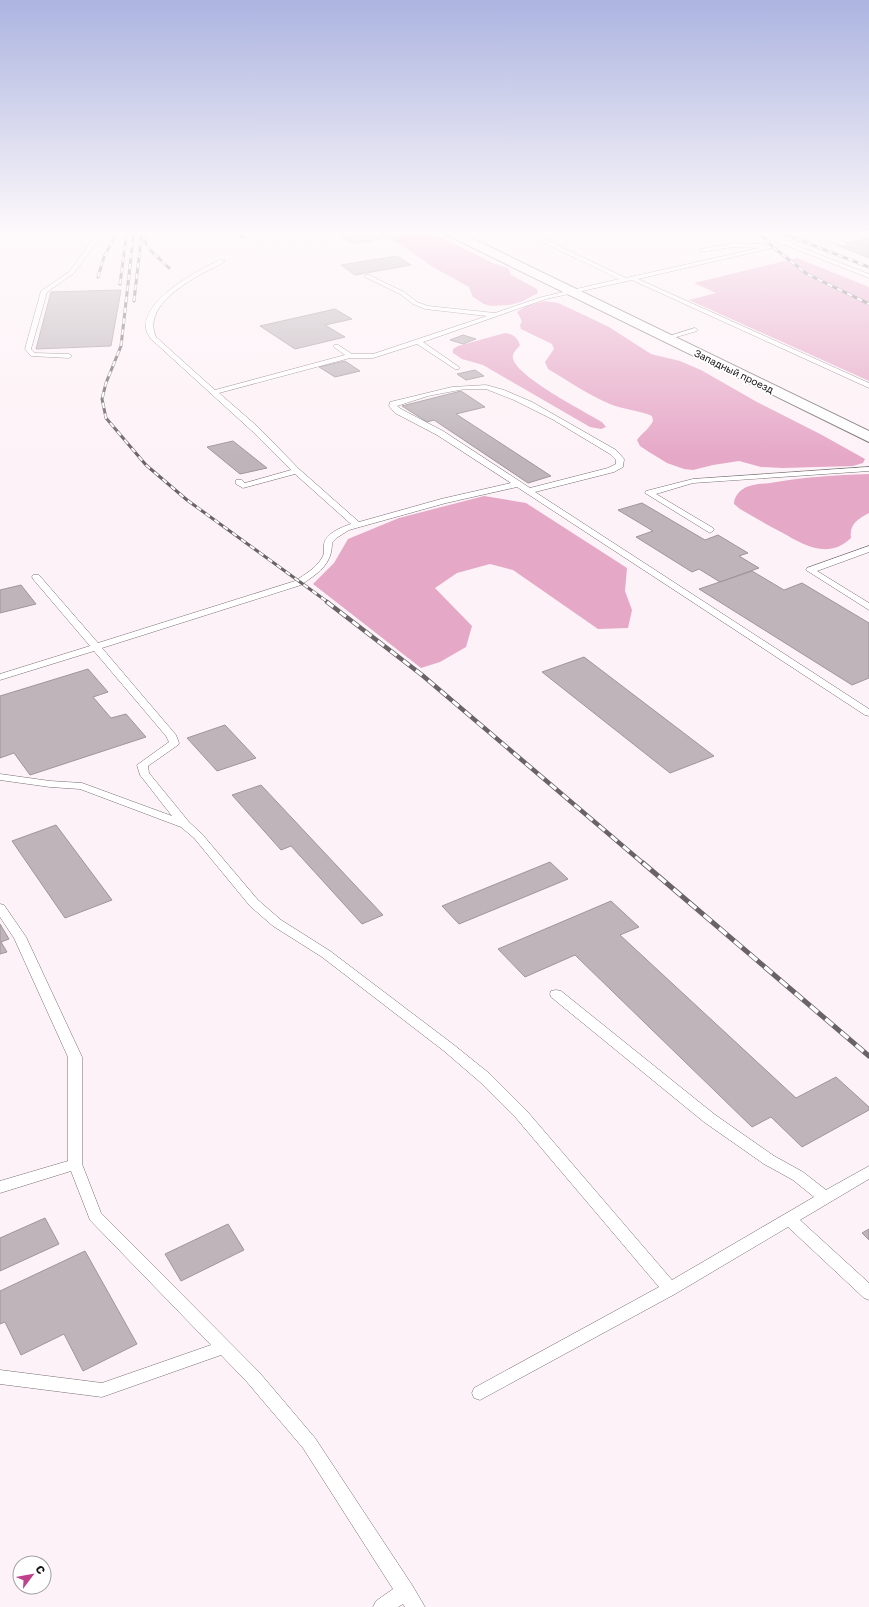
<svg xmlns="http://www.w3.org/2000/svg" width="869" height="1607" viewBox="0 0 869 1607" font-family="'Golos Text',sans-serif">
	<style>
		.forest { fill: #e6a8c7 }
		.building { fill: #beb4b9; stroke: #9f969a }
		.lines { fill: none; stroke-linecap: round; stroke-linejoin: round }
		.service-casing { stroke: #776f73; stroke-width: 1 }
		.primary-casing { stroke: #776f73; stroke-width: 2 }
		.service { fill: #fff; fill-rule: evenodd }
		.primary { fill: #fff; fill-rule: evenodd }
		.rail-far2-casing { stroke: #696365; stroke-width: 3 }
		.rail-far1-casing { stroke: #696365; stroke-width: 4.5 }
		.rail-casing { stroke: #696365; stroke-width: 5 }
		.rail-far2 { stroke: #fff; stroke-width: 2; stroke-dasharray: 5.5; stroke-linecap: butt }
		.rail-far1 { stroke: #fff; stroke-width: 3; stroke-dasharray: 8; stroke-linecap: butt }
		.rail { stroke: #fff; stroke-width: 3.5; stroke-dasharray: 10; stroke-linecap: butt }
		.labels { text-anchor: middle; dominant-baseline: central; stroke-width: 3.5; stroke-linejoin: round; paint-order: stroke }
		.far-street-label { font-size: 10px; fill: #171415; stroke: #fff }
	</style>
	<rect width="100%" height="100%" fill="#fdf2f7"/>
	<!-- forest -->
	<path class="forest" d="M417,232L434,234L495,264L508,268L511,275L537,289L538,293L521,302L509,305L491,306L484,304L473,297L469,287L433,267L400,244L387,239Z
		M797,258L869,287V381L689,300L716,293L694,283Z
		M545,301L558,303L584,315L609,327L651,354L680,361L701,370L757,402L822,435L865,459L863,463L853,466L783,468L761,467L739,461L713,465L693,470L684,469L667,463L649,452L640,446L637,440C642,433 649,429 653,421L652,416C639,410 624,410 610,404C589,395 568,381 548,369L545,362L554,349L552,344L521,329L520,325L522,321L517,312L526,306Z
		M505,333C513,334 517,337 520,345C518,348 514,351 513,355C508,373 588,413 602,422L606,427L601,429L590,427L483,365L462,359L453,353V349L458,346Z
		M869,474V513C858,519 849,524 851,538C828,560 804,545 781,532C767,525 754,517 740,509L734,504C734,498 738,492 743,489C751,484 762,484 770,483C803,477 836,475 869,474Z
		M484,496L526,503L627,568L625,591L632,610L628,628L598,629L513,570L490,564L457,573L435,588L472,626L466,647L440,662L421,668L313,584L334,563L348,539L399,518Z"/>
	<!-- building -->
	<path class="building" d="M332,231H358L363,234L379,231L414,232L354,244Z
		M869,238V258L837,245Z
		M397,256L411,265L355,275L341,265Z
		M121,290L111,346L36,349L51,292Z
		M335,309L352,319L325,325L345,337L295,349L260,326Z
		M463,335L476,339L463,344L450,340Z
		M345,361L360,371L335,377L319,367Z
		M475,370L484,376L466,380L457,374Z
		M461,391L485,407L456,414L551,476L528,483L434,420L427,422L402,406Z
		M233,441L267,468L240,474L207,447Z
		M642,503L705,540L718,535L748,553L739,556L759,568L720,582L699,569L692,572L636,537L653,531L618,510Z
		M752,571L784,590L802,583L869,623V678L852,685L699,589Z
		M21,585L36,604L0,613V590Z
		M584,657L714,756L670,773L542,672Z
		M88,669L108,692L93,697L111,718L126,714L146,737L30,775L14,753L0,758V696Z
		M225,725L256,758L217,771L187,738Z
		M261,785L383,915L362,924L291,846L281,850L232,795Z
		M56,825L112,900L65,918L12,841Z
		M550,862L568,879L459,924L442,906Z
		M611,901L639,927L620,935L796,1098L836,1077L869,1107V1110L802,1147L771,1117L752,1127L575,955L525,977L498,949Z
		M0,924L9,939L1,942L7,952L0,954Z
		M45,1218L59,1244L0,1271V1238Z
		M228,1224L244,1250L181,1281L165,1254Z
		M869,1229V1240L862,1233Z
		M85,1251L137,1344L83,1371L64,1334L21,1355L5,1322L0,1324V1291Z"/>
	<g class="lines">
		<!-- service casing -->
		<g class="service-casing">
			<path id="service" d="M99,231H105L73,274L47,292L31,349L35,353L69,354L72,356L69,358L31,356L25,349L41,291L69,272Z
				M519,231H528L626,278L759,248L734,247L700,252L699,251L702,249L734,243L762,244L765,246L780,243L752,231C766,231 779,242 788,241C806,240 824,231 843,231L826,236L846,243L847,244L844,246L819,237L792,244L869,274V278L785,245L638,279L869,383V388L632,280L546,299L423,342L459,367V369H455L417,344L373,358H350L219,393L258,427L299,469L359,522L441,499L511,483L437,435L395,413L389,406L390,402L452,387L486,385L504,390L532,402L616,450L624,459L623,467L614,472L535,492L869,709V716L865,715L517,487L446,503L349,530L338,537L332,543C332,565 318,573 301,585L102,648L176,735L179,743L178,745L148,766L149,773L189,822L202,834L258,900L281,920L330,951L454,1045L490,1074L526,1110L672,1280L814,1197L793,1180L764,1164L704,1122L551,997L550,994L551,991L556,990L561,991L714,1114L774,1156L803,1172L826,1190L869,1166V1179L800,1220L869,1283V1300L864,1298L788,1227L675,1294L480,1400L474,1398L472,1393L474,1388L659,1287L516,1118L480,1082L444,1051L322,957L273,926L250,906L194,838L181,827L80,789L50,787L0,780V774L50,781L82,783L172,816L140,775L137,765L169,742L166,736L94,651L0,680V674L90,646L33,579L32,577L33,575H39L98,643L295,581C305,574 317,568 323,556C325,552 323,548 324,544C326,533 342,527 351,524L295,474L243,488L236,484V480H242L245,483L291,470L252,431L151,339C149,336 146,332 146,328C143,299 198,270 220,260L225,261C219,266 210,269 203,273C182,285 143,308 156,337L215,390L345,355L334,347V345H338L352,354H373L487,316L425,309L413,304L400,294L365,277V275H369L404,292L417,302L428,306L495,313L542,297L619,279ZM465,389H486L514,400L552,419L610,454L616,460V464L608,468L530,488L443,431L401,409L397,406L428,396Z
				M695,328L698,330L697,331L666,340L663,338Z
				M869,467V471L693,483L656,494L713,528L714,530L710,533L645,493L646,491L693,479Z
				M869,546V552L817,571L869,603V610L806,570L807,568Z
				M0,904L4,905L26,937L82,1057V1164L101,1213L259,1372L315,1438L412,1585L425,1607H405L403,1604L398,1607H373L376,1601L393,1589L303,1448L247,1382L221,1355L102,1397L0,1384V1370L102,1383L211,1345L90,1220L71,1171L0,1193V1181L68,1161V1057L14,938L0,917Z"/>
		</g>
		<!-- primary casing -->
		<g class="primary-casing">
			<path id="primary" d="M442,231H457L869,431V442L443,233Z"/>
		</g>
		<!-- service -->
		<use href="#service" class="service"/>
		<!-- primary -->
		<use href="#primary" class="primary"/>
		<!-- rail-far2 casing -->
		<g class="rail-far2-casing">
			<path id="rail-far2" d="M134,231L121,346L106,383L102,399L106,418L146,465L187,500L329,603
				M233,231L242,237
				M758,231L773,247L807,274L869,304
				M776,231L869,267
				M142,235L149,249L169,268
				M98,277L104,257L118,231
				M120,284L127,231
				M134,301L142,231"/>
		</g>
		<!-- rail-far1 casing -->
		<g class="rail-far1-casing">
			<path id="rail-far1" d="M327,602L422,675L644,864"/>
		</g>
		<!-- rail casing -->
		<g class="rail-casing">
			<path id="rail" d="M643,863L869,1056"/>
		</g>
		<!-- rail-far2 -->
		<use href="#rail-far2" class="rail-far2"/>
		<!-- rail-far1 -->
		<use href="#rail-far1" class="rail-far1"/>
		<!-- rail -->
		<use href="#rail" class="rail"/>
	</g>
	<!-- sky -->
	<linearGradient id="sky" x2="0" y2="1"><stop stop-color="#acb4e0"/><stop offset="0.51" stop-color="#fef9fb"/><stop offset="1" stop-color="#fef9fb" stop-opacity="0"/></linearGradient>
	<rect width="869" height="456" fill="url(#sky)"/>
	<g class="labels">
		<!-- far-street labels -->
		<g class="far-street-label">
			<text transform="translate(734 371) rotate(26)">Западный проезд</text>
		</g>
	</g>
	<!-- north arrow -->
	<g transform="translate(32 1575) rotate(58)"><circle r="19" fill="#ffffff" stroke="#a2a1a1"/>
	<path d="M0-3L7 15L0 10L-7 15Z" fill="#bf408b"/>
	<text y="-6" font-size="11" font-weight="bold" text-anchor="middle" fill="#171415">С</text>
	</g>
</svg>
